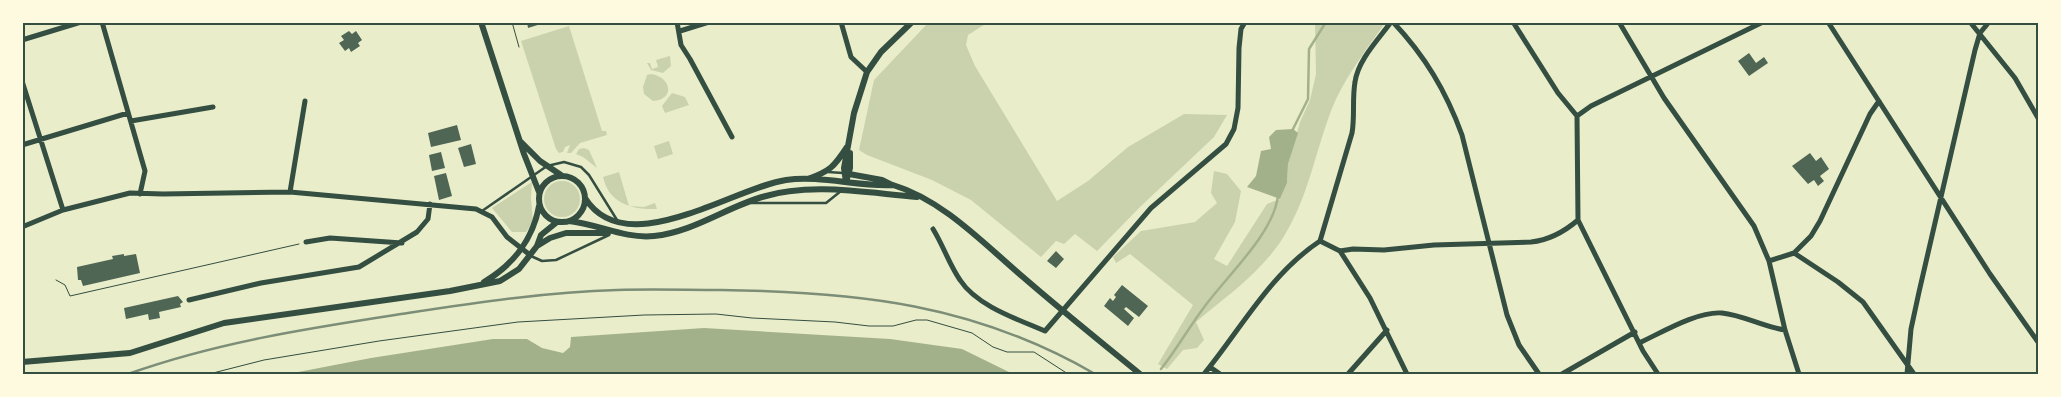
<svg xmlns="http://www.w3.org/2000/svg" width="2061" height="397" viewBox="0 0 2061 397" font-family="'Alegreya Sans',sans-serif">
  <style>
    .green { fill: #cad2ad }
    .water { fill: #a3b18a }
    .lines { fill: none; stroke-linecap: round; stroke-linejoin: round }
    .stream { stroke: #a3b18a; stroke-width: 2.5 }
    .building { fill: #4f6655 }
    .path { stroke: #344e41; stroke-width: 1 }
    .service { stroke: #344e41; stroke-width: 2.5 }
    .minor { stroke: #344e41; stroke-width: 5 }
    .tertiary { stroke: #344e41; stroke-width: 6 }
    .rail { stroke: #7c8e77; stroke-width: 2.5 }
    .neatline { fill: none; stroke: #344e41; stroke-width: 2 }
  </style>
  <rect width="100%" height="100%" fill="#e9edc9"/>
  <path class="green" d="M928,23H987L968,35L966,45L975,66L1057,201L1088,181L1128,147L1184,114L1227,115L1214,137L1140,207L1097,251L1075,234L1064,244L1056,241L1041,257L971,200L932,180L867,155L859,150L874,80Z
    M1315,23H1385C1368,47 1349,72 1336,99C1317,142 1311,190 1287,231C1266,269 1228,295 1196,322L1204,340L1197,348L1183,350L1167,369L1158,364L1193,305L1130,254L1116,263L1113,257L1141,231L1195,222L1217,203L1211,193L1214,171L1227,174L1241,191L1235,222L1214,259L1227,266L1267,204L1280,199L1287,183L1288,164L1300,122L1310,100L1316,74Z
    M569,26L602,131H606L607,135L580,143L571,153H567L570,145L565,147L563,152L559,153L556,149L521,41Z
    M670,56L671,66L663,73L651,70L647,63H650L652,69L658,67L656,60Z
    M651,74C672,77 675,100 653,101L644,94L643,87L647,75Z
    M672,93L685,97L689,105L665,113L662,106Z
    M669,141L673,154L658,159L654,146Z
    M584,148L589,150L597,168L583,157L576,154L579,149Z
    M619,172L629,206L644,207L655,203L657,209C633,210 609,204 603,177Z
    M544 199a18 18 0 1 1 36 0a18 18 0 1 1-36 0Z
    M532,182L531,198L533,222L526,232H512L492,208Z"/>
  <path class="water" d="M1293,129L1298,133L1288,164L1287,183L1280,199L1247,187L1256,176L1261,151L1271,149L1269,137L1276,130Z
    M704,328L890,339L962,349L1013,374H288L371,358L493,339H527L542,348L563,353L570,347L571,337Z"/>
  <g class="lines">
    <path class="stream" d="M1292,131L1308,99L1309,49L1326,22
      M1161,369C1177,349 1189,327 1205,306C1226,277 1275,232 1278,195"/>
  </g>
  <path class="building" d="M527,22H544V23L528,28Z
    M349,31L352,34L356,31L362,40L358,43L360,46L351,52L349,48L345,51L339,43L344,40L341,36Z
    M1749,53L1756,63L1764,57L1768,63L1749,76L1738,61Z
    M457,125L461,140L431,147L428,133Z
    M471,144L476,164L464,167L458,148Z
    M441,152L445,168L432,171L429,155Z
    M1810,153L1816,161L1821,157L1829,169L1820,176L1824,181L1818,186L1814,180L1808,184L1792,166Z
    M446,173L452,196L439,200L434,176Z
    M1056,251L1064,259L1056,268L1047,261Z
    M124,254V256L136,254L140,273L83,286L81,280H78L77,267L113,259L112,256Z
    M1122,285L1148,306L1139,317L1126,307L1124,309L1134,318L1128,326L1104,306L1110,298L1113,301L1116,297L1114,295Z
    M178,296L183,302L180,304L181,307L159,312L160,318L149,320L148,314L126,319L124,308Z"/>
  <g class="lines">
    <path class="path" d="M512,22L519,47
      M56,280L65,285L70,296L299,244
      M209,374L264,360L379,341L518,322L644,315L716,314L752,318L835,322L869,326H893L916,320H927L972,333L993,347L1007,352H1034L1068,374"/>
    <path class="service" d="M828,172L843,173
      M751,203H826L841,191
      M482,211L547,166L564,162L581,167L589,175L617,220
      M531,256L542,261L556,260L609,235"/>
    <path class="minor" d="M102,22L145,171L140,194
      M677,22L681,45L690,59L732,137
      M841,22L851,57L867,72
      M1393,22C1425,56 1446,91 1462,135L1507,315L1519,345L1539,374
      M1513,22L1558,93L1577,116
      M1619,22L1664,98L1754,226L1769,261L1785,330L1799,374
      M1828,22L1990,274L2038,342
      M1970,22L2015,78L2038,118
      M680,31L709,22
      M22,40L81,22
      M22,81L63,210
      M131,121L213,107
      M22,145L128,113
      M290,192L305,101
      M1578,220L1643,351L1658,374
      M22,227L63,210L130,193L163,194L290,192L476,209L492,217L507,237L530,255
      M933,229C943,245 949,264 960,280C977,306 1017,319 1045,331L1151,208L1226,144L1234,129L1238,108L1239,48L1241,29L1245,22
      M1320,241L1352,133C1355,116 1352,99 1355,82C1358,60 1378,40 1391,22
      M306,242L330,238L402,243
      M1340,251L1370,298L1407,374
      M1794,253L1811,236L1820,221L1870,114L1879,101
      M1769,261L1794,253L1838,282L1863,302L1914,374
      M189,300L261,283L359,267L417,232L428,219L430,204
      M1639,343C1661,333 1697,311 1722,313C1743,315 1763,327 1785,330
      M1210,367L1220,374
      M1204,374C1241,329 1270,274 1320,241L1340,251L1353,249L1384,250L1434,245L1531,242C1550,240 1564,232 1578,220L1577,116L1591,106L1763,22
      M1348,374L1387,330
      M1562,374L1635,332
      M1907,374L1911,329L1919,292L1975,50L1980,33L1989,22"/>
    <path class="tertiary" d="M481,22L524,154L539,192
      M521,142L540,161L561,175
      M849,174L882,180L892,185
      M539 199a23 23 0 1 1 46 0a23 23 0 1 1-46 0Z
      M808,179C830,171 834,167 847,147
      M846,182L844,168L854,113L867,72L881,52L912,22
      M846,182L850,168V153
      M585,198C626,263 732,188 786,180C821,175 858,187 893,185C943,200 984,244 1023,277C1061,310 1101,342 1140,374
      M569,221C598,224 624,239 654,236C693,232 725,208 762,197C811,182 867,193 917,197
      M537,246L550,238L566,233H608
      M484,282C513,265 533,239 539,206
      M22,362L130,353L224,323L450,291L500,281L519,269L537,246L541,235L557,222"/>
    <path class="rail" d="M128,374C215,343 304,329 395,315C468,304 543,292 617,290C652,289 687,290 721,290C859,292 974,304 1095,374"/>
  </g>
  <rect width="2061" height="397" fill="none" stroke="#fefae0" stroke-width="48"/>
  <rect x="24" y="24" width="2013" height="349" class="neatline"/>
</svg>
